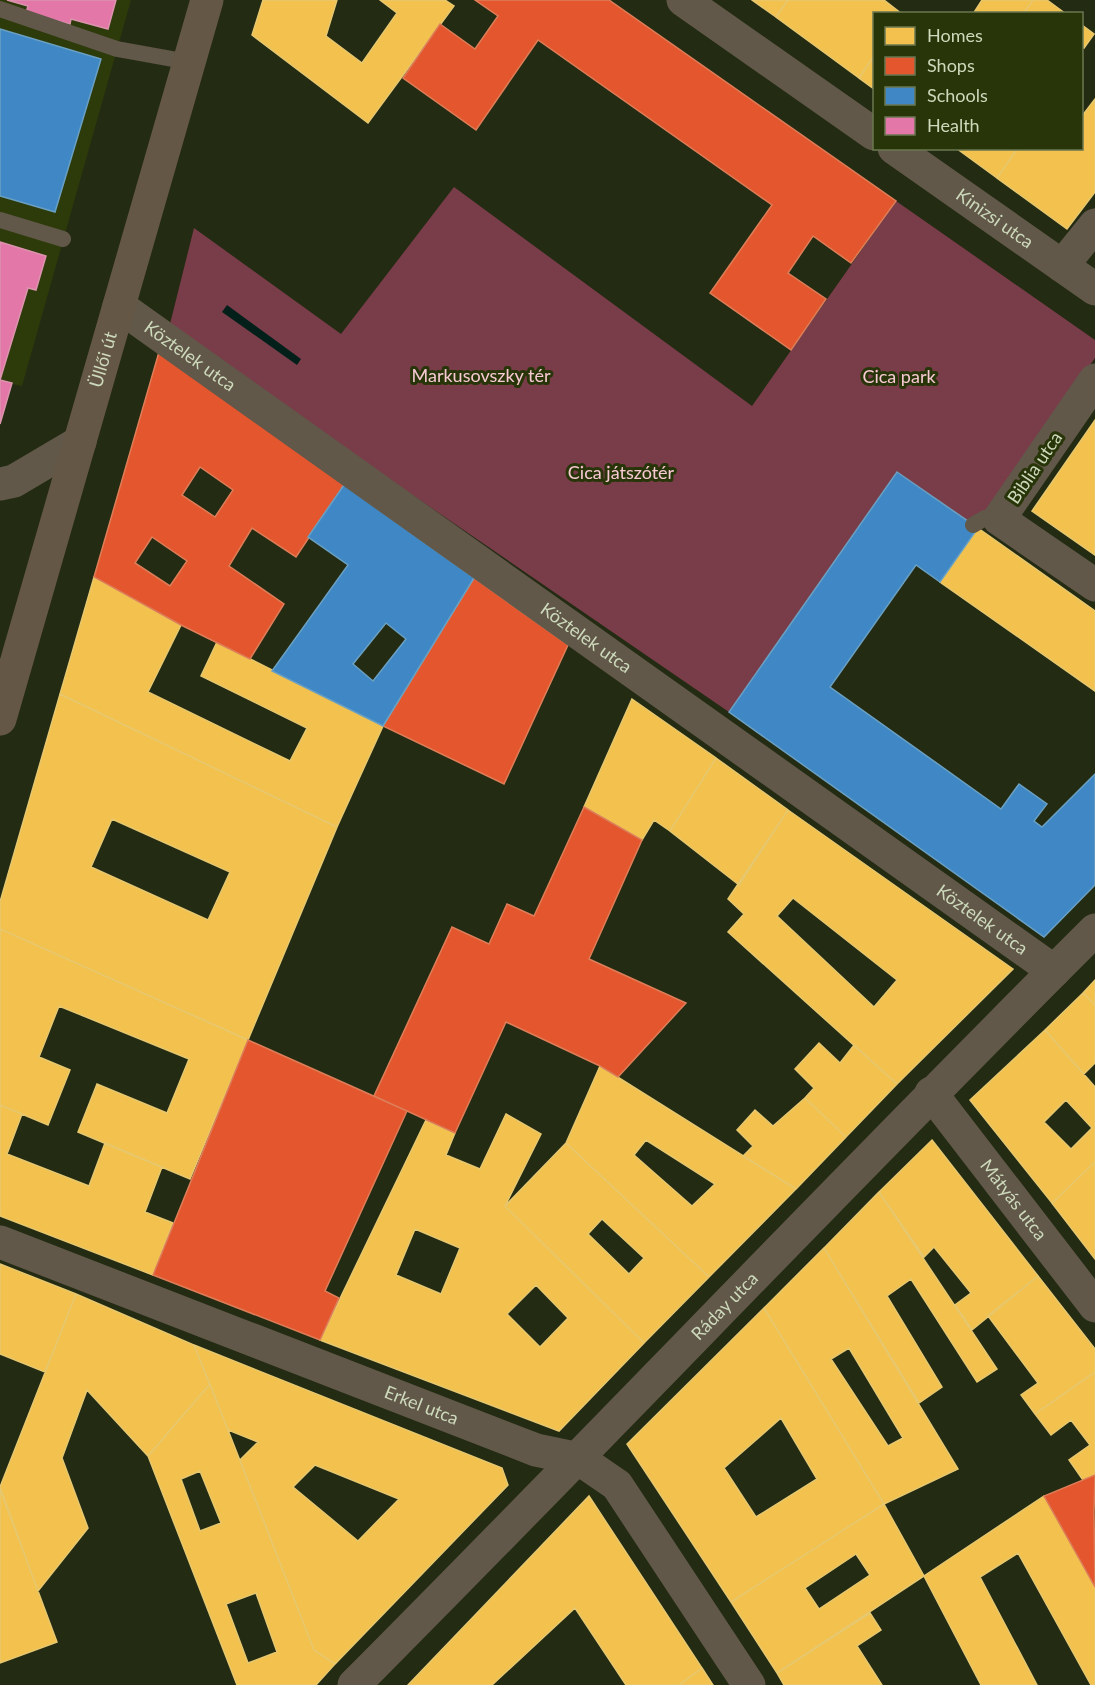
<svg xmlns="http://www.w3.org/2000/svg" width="1095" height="1685" viewBox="0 0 1095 1685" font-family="Lato,sans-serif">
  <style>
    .built { fill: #2d3a0a }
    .green { fill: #793d4a }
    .water { fill: #031f1a }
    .homes { fill: #f2c14e; stroke: #e7c86f; stroke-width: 1.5; fill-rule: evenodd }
    .shops { fill: #e4572e; stroke: #dd7e58; stroke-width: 1.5; fill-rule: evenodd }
    .schools { fill: #3f88c5; stroke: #6aa0c2; stroke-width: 1.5; fill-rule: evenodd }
    .health { fill: #e377a8; stroke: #dc94ae; stroke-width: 1.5 }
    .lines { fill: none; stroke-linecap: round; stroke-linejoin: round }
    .service { stroke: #615849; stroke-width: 16 }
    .minor { stroke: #615849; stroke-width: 33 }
    .secondary { stroke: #655745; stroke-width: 33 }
    .labels { text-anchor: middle; stroke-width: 6; stroke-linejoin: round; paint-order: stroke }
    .street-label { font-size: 18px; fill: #cdd9bb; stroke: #283509 }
    .park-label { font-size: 18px; fill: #f8cad3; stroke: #283509 }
  </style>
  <rect width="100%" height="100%" fill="#242b13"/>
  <path class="built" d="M0,0H131L22,386L12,384L0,424Z"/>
  <path class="green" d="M454,187L752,406L896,201L1095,340V358L978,528L897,472L729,712L169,328L194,228L341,334Z"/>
  <path class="water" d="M227,305L301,359L297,365L222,312Z"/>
  <path class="homes" d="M263,0H337L326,36L362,63L397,13L380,0H445L454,6L368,123L252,35Z
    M752,0H788L776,17Z
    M788,0H884L902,14H874V56L859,78L776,17Z
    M982,0H1033L1023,14H973Z
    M1033,0H1047L1066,14H1023Z
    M1082,25L1094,34L1084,48L1082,46Z
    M874,56V89L859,78Z
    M1095,99V192L1067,229L997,178L1018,148H1082V116Z
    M956,148H1018L997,178Z
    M1095,420V555L1032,511Z
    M978,528L1095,611V691L940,582Z
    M94,577L181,625L148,692L290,761L307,728L201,676L217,642L383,726L337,827L60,694Z
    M60,694L337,827L248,1040L0,929V902ZM112,819L230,872L208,920L91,867Z
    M632,699L716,758L670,831L654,820L642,840L584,807Z
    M716,758L788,810L739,885L670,831Z
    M788,810L1013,969L897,1084L728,932L744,914L728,899ZM793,898L897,980L874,1007L777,916Z
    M0,929L248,1040L190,1179L78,1132L97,1084L167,1113L189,1059L59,1006L39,1057L70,1070L48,1125L0,1105Z
    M1095,980V1005L1083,993Z
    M1083,993L1095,1005V1063L1084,1074L1045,1030Z
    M1045,1030L1095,1087V1162L1052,1203L970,1100ZM1066,1100L1092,1128L1071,1149L1044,1122Z
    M819,1043L840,1063L854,1045L897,1084L846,1137L805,1098L814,1088L795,1069Z
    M600,1066L796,1189L709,1277L566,1143ZM646,1140L715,1184L692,1206L634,1155Z
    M805,1098L846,1137L796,1189L743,1156L753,1146L737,1130L755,1110L773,1126Z
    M0,1105L22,1114L7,1154L89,1186L105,1143L162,1167L145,1212L173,1223L153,1275L0,1216Z
    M506,1114L541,1134L505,1206L644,1343L559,1431L320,1340L426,1120L455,1133L446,1155L480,1169ZM415,1229L460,1248L441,1294L396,1275ZM536,1285L568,1318L540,1347L507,1314Z
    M932,1140L1038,1276L972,1330L955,1305L971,1293L934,1247L924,1257L879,1192Z
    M566,1143L709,1277L644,1343L505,1206ZM602,1219L644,1258L629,1274L588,1234Z
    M1095,1162V1259L1052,1203Z
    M879,1192L997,1369L977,1382L911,1279L887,1296L942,1387L919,1403L824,1248Z
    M824,1248L958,1469L884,1504L764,1308ZM849,1348L903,1438L888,1446L831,1359Z
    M0,1264L76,1294L45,1372L0,1354Z
    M1038,1276L1095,1349V1372L1035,1414L1021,1395L1038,1383L988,1316Z
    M76,1294L194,1345L210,1384L148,1456L87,1390L62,1458L88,1528L38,1591L0,1487Z
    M764,1308L884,1504L731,1602L627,1444ZM781,1418L817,1479L756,1517L724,1468Z
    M194,1345L502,1468L508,1485L335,1664L314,1650L240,1460L258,1442L228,1430ZM315,1465L399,1499L358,1541L293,1487Z
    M1095,1372V1475L1083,1480L1069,1460L1090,1445L1071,1420L1051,1435L1035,1414Z
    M210,1384L314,1650L335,1664L316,1685H237L148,1456ZM200,1471L221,1523L200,1531L181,1479ZM256,1593L277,1652L248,1663L226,1604Z
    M0,1489L57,1642L0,1663Z
    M589,1496L702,1668L679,1685H626L575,1608L492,1685H408Z
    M1044,1496L1095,1587V1685H1091L1018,1553L980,1577L1037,1685H981L924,1576Z
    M884,1504L924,1576L777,1673L731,1602ZM856,1554L870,1575L819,1609L805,1588Z
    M870,1613L881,1630L857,1646L882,1685H784L777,1673Z
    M702,1668L713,1685H679Z"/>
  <path class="shops" d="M475,0H609L896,201L851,263L813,236L788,273L826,299L791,350L710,293L772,205L538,40L476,130L403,78L440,24L475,49L498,16Z
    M159,352L344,485L296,557L252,528L229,566L284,604L250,659L181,625L94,577ZM200,467L233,490L215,517L182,495ZM152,537L187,561L170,586L135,563Z
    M474,578L568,645L504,784L383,726Z
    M584,807L642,840L589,959L686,1003L618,1077L600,1066L506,1022L455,1133L374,1096L452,927L489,944L507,904L534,916Z
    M248,1040L407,1111L325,1291L339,1298L320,1340L153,1275Z
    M1095,1475L1094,1512L1095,1587L1044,1496Z"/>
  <path class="schools" d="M0,29L101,59L55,212L0,196Z
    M897,472L978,528L940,582L916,565L830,687L1001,809L1019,784L1047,804L1034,821L1042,827L1095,774V885L1044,937L729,712Z
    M344,485L474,578L383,726L272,671L348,565L308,537ZM386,623L406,639L373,681L353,664Z"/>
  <path class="health" d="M7,0H116L108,29L71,19L70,24L26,13L28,6Z
    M0,242L46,256L36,290L28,288L0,380L12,383L0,424Z"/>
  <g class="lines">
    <path class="service" d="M0,9L117,49L189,62
      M0,220L63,239
      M973,525L985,518L999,519"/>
    <g class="minor">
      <path d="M683,0L874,134"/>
      <path id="s1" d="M894,148L1095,289"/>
      <path d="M1062,266L1095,225"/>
      <path id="s2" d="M119,306L1054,971"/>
      <path d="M1095,380L999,519L1095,585"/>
      <path d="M0,484L14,481L80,442"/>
      <path id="s3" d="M931,1093L1095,1306"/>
      <path id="s4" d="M0,1242L536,1450L579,1459L617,1485L749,1685"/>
      <path id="s5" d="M354,1685C603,1435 845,1179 1095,930"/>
    </g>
    <path class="secondary" id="s6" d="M0,719L207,0"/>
  </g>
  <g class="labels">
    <g class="street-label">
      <text dy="6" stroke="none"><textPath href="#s1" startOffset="123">Kinizsi utca</textPath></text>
      <text dy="6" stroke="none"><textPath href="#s2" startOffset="87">Köztelek utca</textPath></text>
      <text dy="6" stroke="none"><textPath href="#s6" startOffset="374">Üllői út</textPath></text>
      <text transform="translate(1035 468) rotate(-56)" y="6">Biblia utca</text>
      <text dy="6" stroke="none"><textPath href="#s2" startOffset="573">Köztelek utca</textPath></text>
      <text dy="6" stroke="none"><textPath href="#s2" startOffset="1059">Köztelek utca</textPath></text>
      <text dy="6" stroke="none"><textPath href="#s3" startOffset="135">Mátyás utca</textPath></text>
      <text dy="6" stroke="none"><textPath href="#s5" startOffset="530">Ráday utca</textPath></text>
      <text dy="6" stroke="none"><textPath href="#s4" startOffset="452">Erkel utca</textPath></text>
    </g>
    <g class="park-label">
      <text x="481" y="382">Markusovszky tér</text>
      <text x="899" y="383">Cica park</text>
      <text x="621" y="479">Cica játszótér</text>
    </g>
  </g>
  <rect x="873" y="12" width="210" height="138" fill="#283509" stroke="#6a7750" stroke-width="1.5"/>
  <rect x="885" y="27" width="30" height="18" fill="#f2c14e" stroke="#6a7750" stroke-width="1.5"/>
  <text x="927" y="42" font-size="18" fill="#cdd9bb">Homes</text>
  <rect x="885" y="57" width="30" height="18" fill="#e4572e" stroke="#6a7750" stroke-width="1.5"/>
  <text x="927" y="72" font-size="18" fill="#cdd9bb">Shops</text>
  <rect x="885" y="87" width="30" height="18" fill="#3f88c5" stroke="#6a7750" stroke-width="1.5"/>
  <text x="927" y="102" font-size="18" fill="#cdd9bb">Schools</text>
  <rect x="885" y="117" width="30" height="18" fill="#e377a8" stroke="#6a7750" stroke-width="1.5"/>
  <text x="927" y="132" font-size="18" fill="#cdd9bb">Health</text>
</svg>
